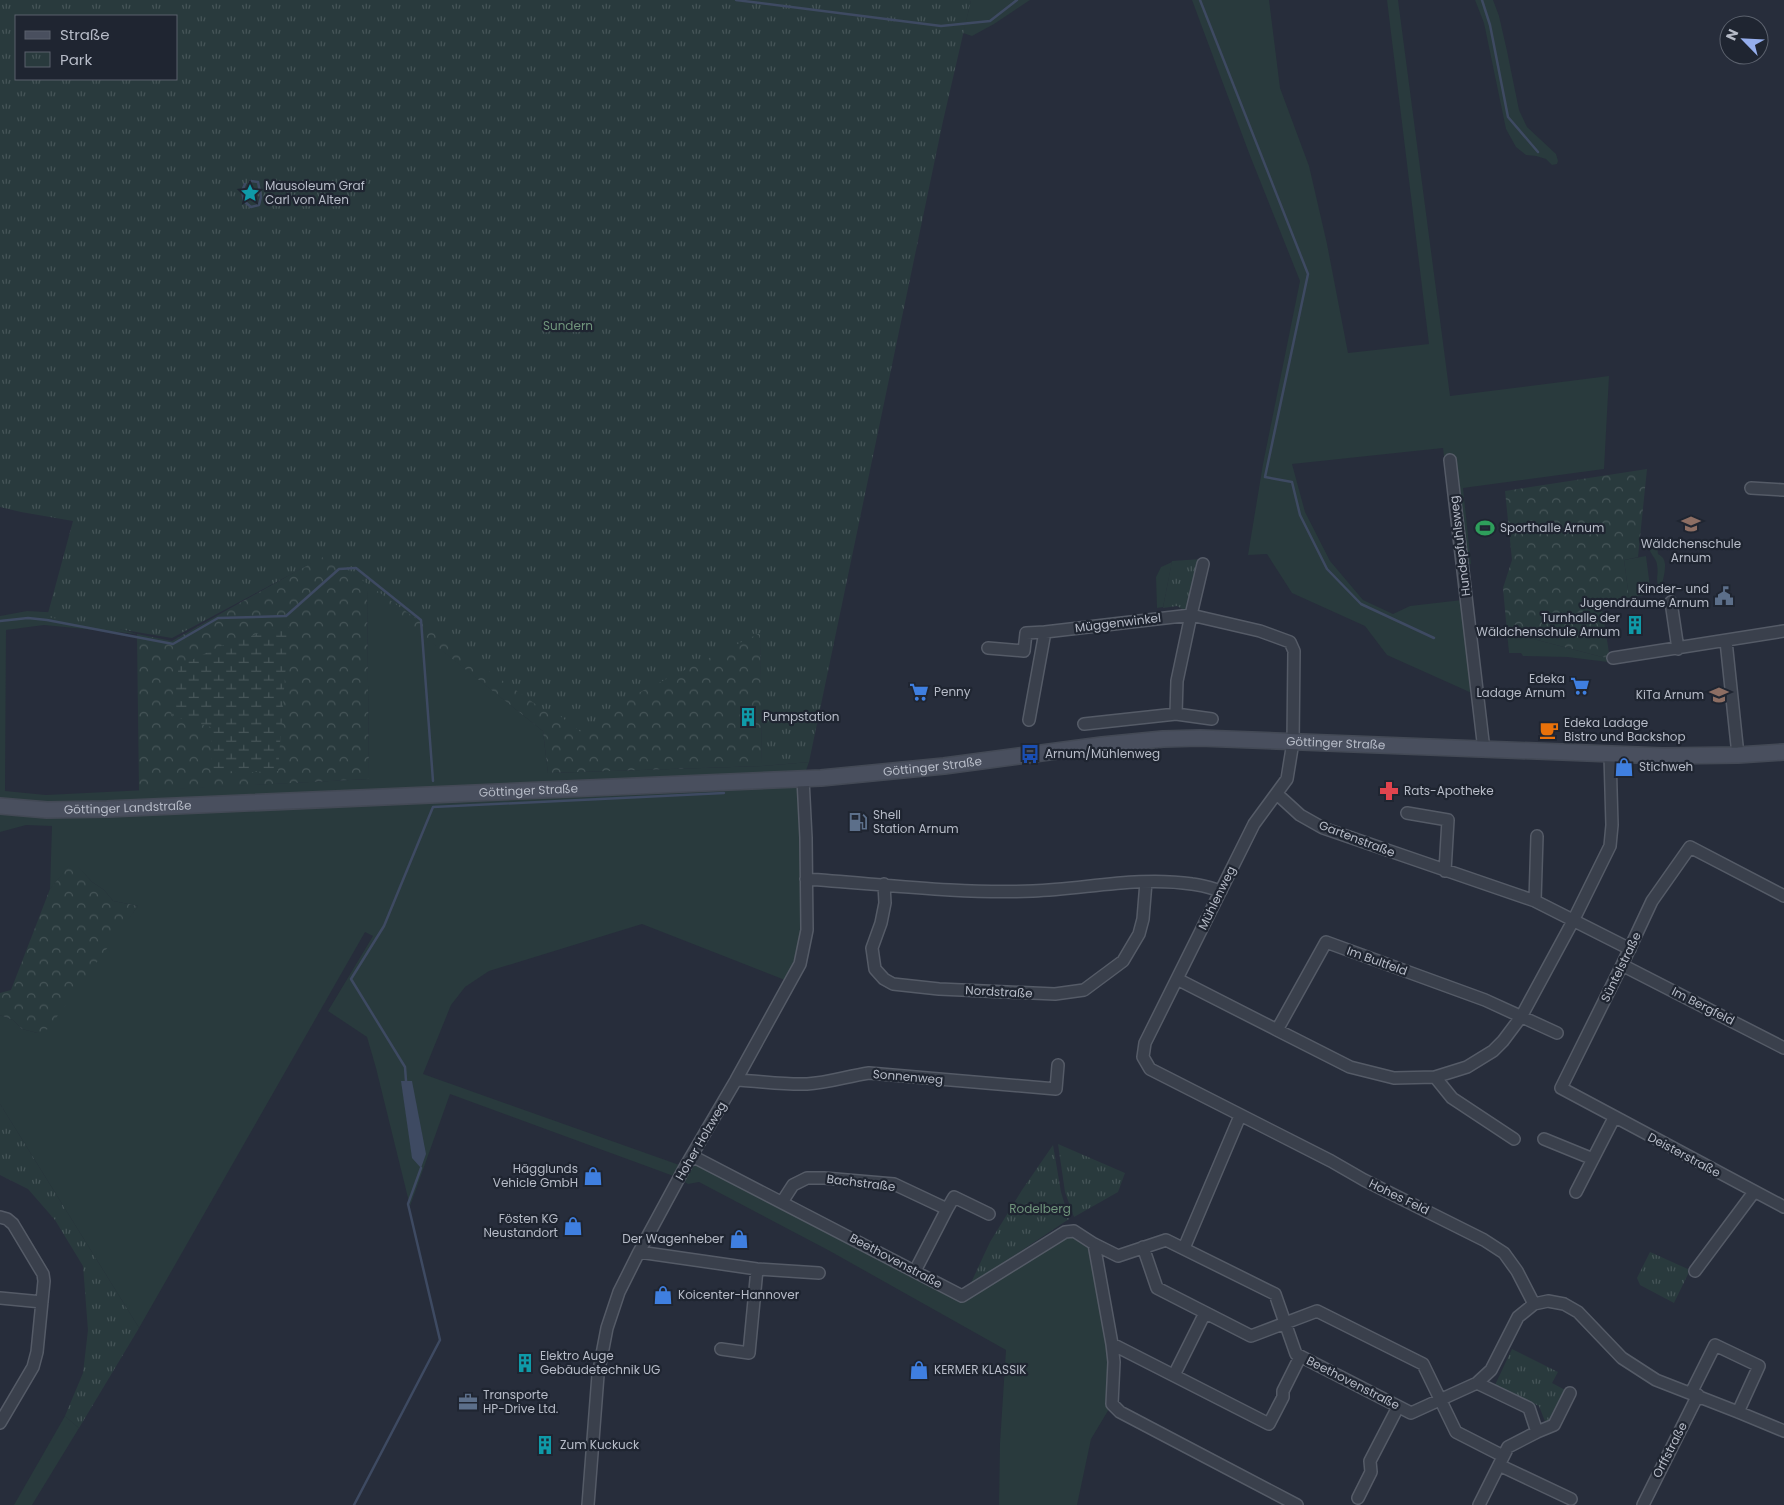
<svg xmlns="http://www.w3.org/2000/svg" width="1784" height="1505" viewBox="0 0 1784 1505" font-family="Poppins,sans-serif">
  <style>
    .grass { fill: #293a3d }
    .forest { fill: url(#forest-crowns) }
    .wetland { fill: url(#wetland-marsh) }
    .park { fill: url(#park-tufts); fill-rule: evenodd }
    .water { fill: #3e4a62 }
    .lines { fill: none; stroke-linecap: round; stroke-linejoin: round }
    .stream { stroke: #3e4a62; stroke-width: 2.5 }
    .street-casing { stroke: #555b67; stroke-width: 14 }
    .secondary-casing { stroke: #434955; stroke-width: 18 }
    .street { stroke: #3a404c; stroke-width: 11 }
    .secondary { stroke: #494f5e; stroke-width: 15 }
    .labels { text-anchor: middle; stroke-width: 4.5; stroke-linejoin: round; paint-order: stroke }
    .poi-label { font-size: 12px; fill: #b6bbc7; stroke: #1f2531; text-anchor: start }
    .park-label { font-size: 12px; fill: #70957c; stroke: #1f2531 }
    .street-label { font-size: 12px; fill: #b6bbc7; stroke: #1f2531 }
  </style>
  <defs>
    <pattern id="forest-crowns" width="20" height="18" patternUnits="userSpaceOnUse" patternTransform="scale(1.25)"><rect width="20" height="18" fill="#293a3d"/><path d="M2 6a3 3 0 1 1 6 0M12 15a3 3 0 1 1 6 0" fill="none" stroke="#465558"/></pattern>
    <pattern id="wetland-marsh" width="20" height="14" patternUnits="userSpaceOnUse" patternTransform="scale(1.25)"><rect width="20" height="14" fill="#293a3d"/><path d="M1 5h8M5 5V1M11 12h8M15 12V8" fill="none" stroke="#465558"/></pattern>
    <pattern id="park-tufts" width="24" height="20" patternUnits="userSpaceOnUse" patternTransform="scale(1.25)"><rect width="24" height="20" fill="#293a3d"/><path d="M3 7l-1-3M5 7V3M7 7l1-3M15 17l-1-3M17 17v-4M19 17l1-3" fill="none" stroke="#465558"/></pattern>
  </defs>
  <rect width="100%" height="100%" fill="#272d3b"/>
  <path class="grass" d="M971,0H1030L994,24L972,36L963,33Z
    M1192,0H1269L1280,88L1309,166L1327,244L1348,353L1429,344L1387,0H1398L1450,396L1609,376L1604,469L1463,488L1471,564H1468L1460,489L1448,490L1443,448L1292,464L1305,512L1330,561L1363,600L1393,614L1410,606L1462,600L1474,694L1387,655L1365,626L1292,593L1267,554L1248,555L1263,464L1300,281L1249,153Z
    M1475,0H1493L1499,16L1507,51L1519,110L1527,127L1556,154L1558,161L1557,164L1552,165L1546,159L1536,156L1526,155L1516,147L1506,129L1484,23Z
    M1657,540L1661,545L1657,547L1658,554C1661,556 1663,557 1664,560C1667,566 1663,584 1659,589C1655,577 1659,575 1657,565C1657,560 1652,556 1650,551L1651,544Z
    M1646,556L1651,594L1629,598L1624,560Z
    M1172,562L1163,607L1157,608L1156,577L1161,567Z
    M367,590L543,731L548,773L762,766L809,762L803,779L807,930L790,982L642,924L489,971L465,987L451,1005L423,1074L685,1167L692,1156L961,1296L1065,1232L1094,1244L1112,1344V1404L1091,1439L1077,1505H999L1000,1443L1006,1350L828,1250L699,1182L688,1184L679,1178L450,1094L410,1206L376,1068L367,1037L328,1011L373,936L365,932L139,1328L0,1104V1015L13,1020L22,1029L38,1033L138,906L113,901L104,890L92,882L73,862L50,889L52,826L26,825L0,832V616L27,611L65,613L137,634L44,625L6,630L5,791L46,795L369,779Z
    M1507,632L1610,659L1613,664L1608,662L1567,657L1523,656L1521,653H1509Z
    M65,1416L79,1428L32,1505H14Z"/>
  <path class="forest" d="M1647,469L1638,557L1624,560L1629,598L1601,603L1610,659L1507,632L1503,588L1512,560L1505,491Z
    M343,545L760,612L762,766L548,773L543,731L367,591L369,779L139,791L137,634L172,641Z
    M73,861L92,882L104,890L113,901L138,906L48,1029L38,1033L22,1029L13,1020L0,1015V993L11,990L50,889Z"/>
  <path class="wetland" d="M289,623L278,771L212,774L211,727L171,716L179,666L221,646Z"/>
  <path class="park" d="M0,0H971L943,121L809,762L762,766L760,633L626,699L582,733L560,716L545,711L327,555L172,638L47,617L73,521L21,512L0,507ZM16,16H176V79H16Z
    M1202,559L1192,605L1184,610L1177,606L1163,608L1172,561Z
    M0,1104L139,1328L79,1428L65,1416L83,1373L88,1330L83,1266L55,1220L28,1189L0,1175Z
    M1058,1144L1125,1173L1118,1192L1074,1217L1065,1192Z
    M1053,1145L1061,1192L1069,1219L970,1285L990,1242L1022,1190Z
    M1650,1252L1690,1270L1674,1303L1640,1285L1637,1278Z
    M1512,1349L1558,1372L1552,1383L1567,1391L1553,1421L1546,1424L1539,1406L1495,1385Z"/>
  <path class="water" d="M401,1081H412L426,1154L421,1168L412,1158Z"/>
  <g class="lines">
    <path class="stream" d="M736,0L941,26L990,21L1017,0
      M1200,0L1308,274L1265,477L1292,482L1300,515L1327,569L1361,604L1434,638
      M1482,0L1490,25L1508,117L1538,152
      M245,184L242,191L244,201L251,207L259,205L261,197L258,182L251,181
      M0,621L28,618L47,620L173,644L218,618L286,616L339,569L356,568L421,620L433,781
      M406,1081L405,1067L351,979L384,926L433,807L724,793
      M354,1505L440,1340L408,1204L421,1168"/>
    <g class="street-casing">
      <path id="street" d="M1450,460L1484,750
        M1751,488L1784,490
        M1671,602L1678,649
        M1726,641L1738,755
        M988,648L1024,651L1026,633L1045,632
        M1613,658L1784,631
        M1176,714L1212,719
        M1029,720L1045,632L1191,615L1203,564
        M1084,724L1176,714L1177,681L1191,615L1260,631L1290,642L1294,651L1293,742L1287,779L1254,824L1145,1043L1143,1057L1150,1069L1331,1161L1364,1180L1484,1240L1504,1253L1517,1271L1534,1304
        M1277,794L1300,815L1323,828L1535,901L1630,949
        M1407,813L1448,820L1445,871
        M806,879C881,884 957,894 1033,891C1085,889 1139,876 1192,884C1202,885 1211,888 1221,891
        M884,884L885,903L881,923L872,948L875,969L884,979L893,984L939,989L1055,994L1084,990L1123,961L1139,934L1143,919L1146,882
        M1784,896L1690,847L1652,901L1622,965L1561,1088L1784,1207
        M1535,901L1537,836
        M1622,965L1784,1048
        M1177,979L1277,1030L1326,942L1485,1000L1557,1033
        M1277,1030L1350,1067L1394,1078L1435,1077L1467,1067L1493,1051L1503,1041L1521,1017L1573,921L1610,846L1612,825L1610,755
        M1435,1077L1452,1098L1514,1139
        M736,1080C760,1081 784,1085 807,1084C828,1083 848,1076 869,1073L1056,1089L1058,1065
        M1544,1139L1593,1159
        M692,1156L962,1296L1065,1232L1074,1231L1094,1244L1118,1256L1166,1240L1275,1294L1296,1354L1411,1413L1477,1383L1491,1370L1518,1317L1534,1304L1548,1301L1564,1304L1578,1312L1622,1358L1656,1380L1738,1412L1784,1431
        M1576,1192L1614,1118
        M782,1202L793,1185L807,1178H824L894,1184L947,1209L915,1271
        M947,1209L954,1197L989,1214
        M0,1217L7,1219L13,1224L43,1274L44,1281L37,1352L33,1367L0,1423
        M1094,1244L1112,1344L1114,1362L1112,1404L1120,1412L1297,1505
        M1143,1247L1157,1288L1251,1336L1317,1311L1423,1364L1456,1432L1503,1456
        M1184,1248L1240,1116
        M639,1252L757,1269L819,1273
        M1695,1271L1754,1192
        M0,1298L42,1302
        M1112,1344L1269,1424L1283,1397V1391L1300,1357
        M721,1349L749,1353L757,1269
        M1174,1375L1205,1313
        M1477,1383L1529,1408L1537,1432L1508,1447L1479,1505
        M1691,1393L1715,1345L1759,1366L1738,1412
        M1537,1432L1554,1425L1570,1393
        M1499,1465L1571,1499
        M1358,1498L1371,1472L1370,1461L1398,1407
        M588,1505L598,1375L607,1328L619,1292L639,1252L685,1167L736,1080L800,964L807,930L806,838L803,779
        M1643,1505L1698,1395"/>
    </g>
    <g class="secondary-casing">
      <g id="secondary">
        <path id="s1" d="M0,806L47,810L107,809L821,778L944,766L1102,745L1163,739L1200,738L1663,756L1738,755L1784,752"/>
      </g>
    </g>
    <use href="#street" class="street"/>
    <use href="#secondary" class="secondary"/>
  </g>
  <defs>
    <g id="sight-bare" transform="scale(1.5)"><path d="M0-6L1.8-2.2L6-1.7L2.9 1.2L3.7 5.4L0 3.3L-3.7 5.4L-2.9 1.2L-6-1.7L-1.8-2.2Z" fill="#0f9aa8" stroke="#1f2531" stroke-width="2.5" paint-order="stroke"/></g>
    <g id="school-bare" transform="scale(1.5)"><path d="M0-5L7-2L0 1L-7-2ZM-4 1L0 2.5L4 1V4Q0 6-4 4Z" fill="#8d6e63" stroke="#1f2531" stroke-width="2.5" paint-order="stroke"/></g>
    <g id="stadium-bare" transform="scale(1.5)"><path d="M0-5a6.5 5 0 1 0 0 10a6.5 5 0 1 0 0-10ZM-3.5-1.8h7v3.6h-7Z" fill="#2e9e5b" stroke="#1f2531" stroke-width="2.5" paint-order="stroke"/></g>
    <g id="civic-bare" transform="scale(1.5)"><path d="M-.6-6.5H3V-4.5H.6V-3L4-1V1h2V6H-6V1h2V-1L-.6-3ZM-1.2 2.5V6h2.4V2.5Z" fill="#5c6f8a" stroke="#1f2531" stroke-width="2.5" paint-order="stroke"/></g>
    <g id="building-bare" transform="scale(1.5)"><path d="M-4-6H4V6H1V3H-1V6H-4ZM-2.5-4.3h1.7v1.8h-1.7ZM.8-4.3h1.7v1.8H.8ZM-2.5-1h1.7V.8h-1.7ZM.8-1h1.7V.8H.8Z" fill="#0f9aa8" stroke="#1f2531" stroke-width="2.5" paint-order="stroke"/></g>
    <g id="supermarket-bare" transform="scale(1.5)"><path d="M-6-5.5h2.5l.6 2H6L4.5 2H-2.5L-4.4-4H-6ZM-1.5 3.2a1.3 1.3 0 1 0 .1 0ZM3 3.2a1.3 1.3 0 1 0 .1 0Z" fill="#3f7fe0" stroke="#1f2531" stroke-width="2.5" paint-order="stroke"/></g>
    <g id="cafe-bare" transform="scale(1.5)"><path d="M-5.5-4.5H6V0H3Q3 3.5 0 3.5H-2.5Q-5.5 3.5-5.5 0ZM3-3.2v2h1.7v-2ZM-6 4.5H4V6H-6Z" fill="#e8710a" stroke="#1f2531" stroke-width="2.5" paint-order="stroke"/></g>
    <g id="bus-bare" transform="scale(1.5)"><path d="M-5-6H5V4H4V6H2V4H-2V6H-4V4H-5ZM-3.5-4V0h7V-4ZM-3.5 1.2v1.5H-2V1.2ZM2 1.2v1.5H3.5V1.2Z" fill="#1a4fb4" stroke="#1f2531" stroke-width="2.5" paint-order="stroke"/></g>
    <g id="shop-bare" transform="scale(1.5)"><path d="M-5-2.5h2.3a2.7 3.5 0 0 1 5.4 0H5L5.5 6h-11ZM-1.5-2.5h3a1.5 2.3 0 0 0-3 0Z" fill="#3f7fe0" stroke="#1f2531" stroke-width="2.5" paint-order="stroke"/></g>
    <g id="pharmacy-bare" transform="scale(1.5)"><path d="M-2-6h4v4h4v4h-4v4h-4v-4h-4v-4h4Z" fill="#e0444e" stroke="#1f2531" stroke-width="2.5" paint-order="stroke"/></g>
    <g id="fuel-bare" transform="scale(1.5)"><path d="M-5.5-6h7V0h2V4h1.3V-2.5L3-4.5l.8-.8L6-3V5H2.5V1h-1V6h-7ZM-4.2-4.7v3.2H.2V-4.7Z" fill="#5c6f8a" stroke="#1f2531" stroke-width="2.5" paint-order="stroke"/></g>
    <g id="office-bare" transform="scale(1.5)"><path d="M-6-3h4V-5.5h4V-3h4V5H-6ZM-1-4.5V-3h2v-1.5ZM-6 0V1H6V0Z" fill="#5c6f8a" stroke="#1f2531" stroke-width="2.5" paint-order="stroke"/></g>
  </defs>
  <g fill-rule="evenodd">
    <use href="#sight-bare" x="250" y="193"/>
    <use href="#school-bare" x="1691" y="524"/>
    <use href="#stadium-bare" x="1485" y="528"/>
    <use href="#civic-bare" x="1724" y="596"/>
    <use href="#building-bare" x="1635" y="625"/>
    <use href="#supermarket-bare" x="1580" y="686"/>
    <use href="#supermarket-bare" x="919" y="692"/>
    <use href="#school-bare" x="1719" y="695"/>
    <use href="#building-bare" x="748" y="717"/>
    <use href="#cafe-bare" x="1549" y="730"/>
    <use href="#bus-bare" x="1030" y="754"/>
    <use href="#shop-bare" x="1624" y="767"/>
    <use href="#pharmacy-bare" x="1389" y="791"/>
    <use href="#fuel-bare" x="858" y="822"/>
    <use href="#shop-bare" x="593" y="1176"/>
    <use href="#shop-bare" x="573" y="1226"/>
    <use href="#shop-bare" x="739" y="1239"/>
    <use href="#shop-bare" x="663" y="1295"/>
    <use href="#building-bare" x="525" y="1363"/>
    <use href="#shop-bare" x="919" y="1370"/>
    <use href="#office-bare" x="468" y="1402"/>
    <use href="#building-bare" x="545" y="1445"/>
  </g>
  <g class="labels">
    <g class="poi-label">
      <text x="265" y="190">Mausoleum Graf<tspan x="265" dy="14">Carl von Alten</tspan></text>
      <text x="1500" y="532">Sporthalle Arnum</text>
      <text x="1691" y="548" text-anchor="middle">Wäldchenschule<tspan x="1691" dy="14">Arnum</tspan></text>
      <text x="1709" y="593" text-anchor="end">Kinder- und<tspan x="1709" dy="14">Jugendräume Arnum</tspan></text>
      <text x="1620" y="622" text-anchor="end">Turnhalle der<tspan x="1620" dy="14">Wäldchenschule Arnum</tspan></text>
      <text x="1565" y="683" text-anchor="end">Edeka<tspan x="1565" dy="14">Ladage Arnum</tspan></text>
      <text x="934" y="696">Penny</text>
      <text x="1704" y="699" text-anchor="end">KiTa Arnum</text>
      <text x="763" y="721">Pumpstation</text>
      <text x="1564" y="727">Edeka Ladage<tspan x="1564" dy="14">Bistro und Backshop</tspan></text>
      <text x="1045" y="758">Arnum/Mühlenweg</text>
      <text x="1639" y="771">Stichweh</text>
      <text x="1404" y="795">Rats-Apotheke</text>
      <text x="873" y="819">Shell<tspan x="873" dy="14">Station Arnum</tspan></text>
      <text x="578" y="1173" text-anchor="end">Hägglunds<tspan x="578" dy="14">Vehicle GmbH</tspan></text>
      <text x="558" y="1223" text-anchor="end">Fösten KG<tspan x="558" dy="14">Neustandort</tspan></text>
      <text x="724" y="1243" text-anchor="end">Der Wagenheber</text>
      <text x="678" y="1299">Koicenter-Hannover</text>
      <text x="540" y="1360">Elektro Auge<tspan x="540" dy="14">Gebäudetechnik UG</tspan></text>
      <text x="934" y="1374">KERMER KLASSIK</text>
      <text x="483" y="1399">Transporte<tspan x="483" dy="14">HP-Drive Ltd.</tspan></text>
      <text x="560" y="1449">Zum Kuckuck</text>
    </g>
    <g class="park-label">
      <text x="568" y="330">Sundern</text>
      <text x="1040" y="1213">Rodelberg</text>
    </g>
    <g class="street-label">
      <text transform="translate(1460 546) rotate(-97)" y="4">Hundepfuhlsweg</text>
      <text transform="translate(1118 623) rotate(-7)" y="4">Müggenwinkel</text>
      <text dy="4" stroke="none"><textPath href="#s1" startOffset="1339">Göttinger Straße</textPath></text>
      <text dy="4" stroke="none"><textPath href="#s1" startOffset="934">Göttinger Straße</textPath></text>
      <text dy="4" stroke="none"><textPath href="#s1" startOffset="529">Göttinger Straße</textPath></text>
      <text dy="4" stroke="none"><textPath href="#s1" startOffset="128">Göttinger Landstraße</textPath></text>
      <text transform="translate(1357 839) rotate(21)" y="4">Gartenstraße</text>
      <text transform="translate(1217 898) rotate(-64)" y="4">Mühlenweg</text>
      <text transform="translate(1377 961) rotate(20)" y="4">Im Bultfeld</text>
      <text transform="translate(1621 967) rotate(-64)" y="4">Süntelstraße</text>
      <text transform="translate(999 992) rotate(3)" y="4">Nordstraße</text>
      <text transform="translate(1703 1006) rotate(27)" y="4">Im Bergfeld</text>
      <text transform="translate(908 1077) rotate(5)" y="4">Sonnenweg</text>
      <text transform="translate(701 1141) rotate(-60)" y="4">Hoher Holzweg</text>
      <text transform="translate(1684 1155) rotate(28)" y="4">Deisterstraße</text>
      <text transform="translate(861 1183) rotate(7)" y="4">Bachstraße</text>
      <text transform="translate(1399 1197) rotate(26)" y="4">Hohes Feld</text>
      <text transform="translate(896 1261) rotate(28)" y="4">Beethovenstraße</text>
      <text transform="translate(1353 1383) rotate(27)" y="4">Beethovenstraße</text>
      <text transform="translate(1670 1450) rotate(-63)" y="4">Orffstraße</text>
    </g>
  </g>
  <rect x="15" y="15" width="162" height="65" fill="#1f2531" stroke="#5b616d"/>
  <rect x="25" y="31" width="25" height="8" fill="#494f5e" stroke="#5b616d"/>
  <text x="60" y="40" font-size="15" fill="#b6bbc7">Straße</text>
  <rect x="25" y="52" width="25" height="15" fill="url(#park-tufts)" stroke="#5b616d"/>
  <text x="60" y="65" font-size="15" fill="#b6bbc7">Park</text>
  <g transform="translate(1744 40) rotate(294)"><circle r="24" fill="#1f2531" stroke="#5b616d"/>
  <path d="M0-4L9 19L0 12L-9 19Z" fill="#95aeed"/>
  <text y="-8" font-size="14" font-weight="bold" text-anchor="middle" fill="#b6bbc7">N</text>
  </g>
</svg>
